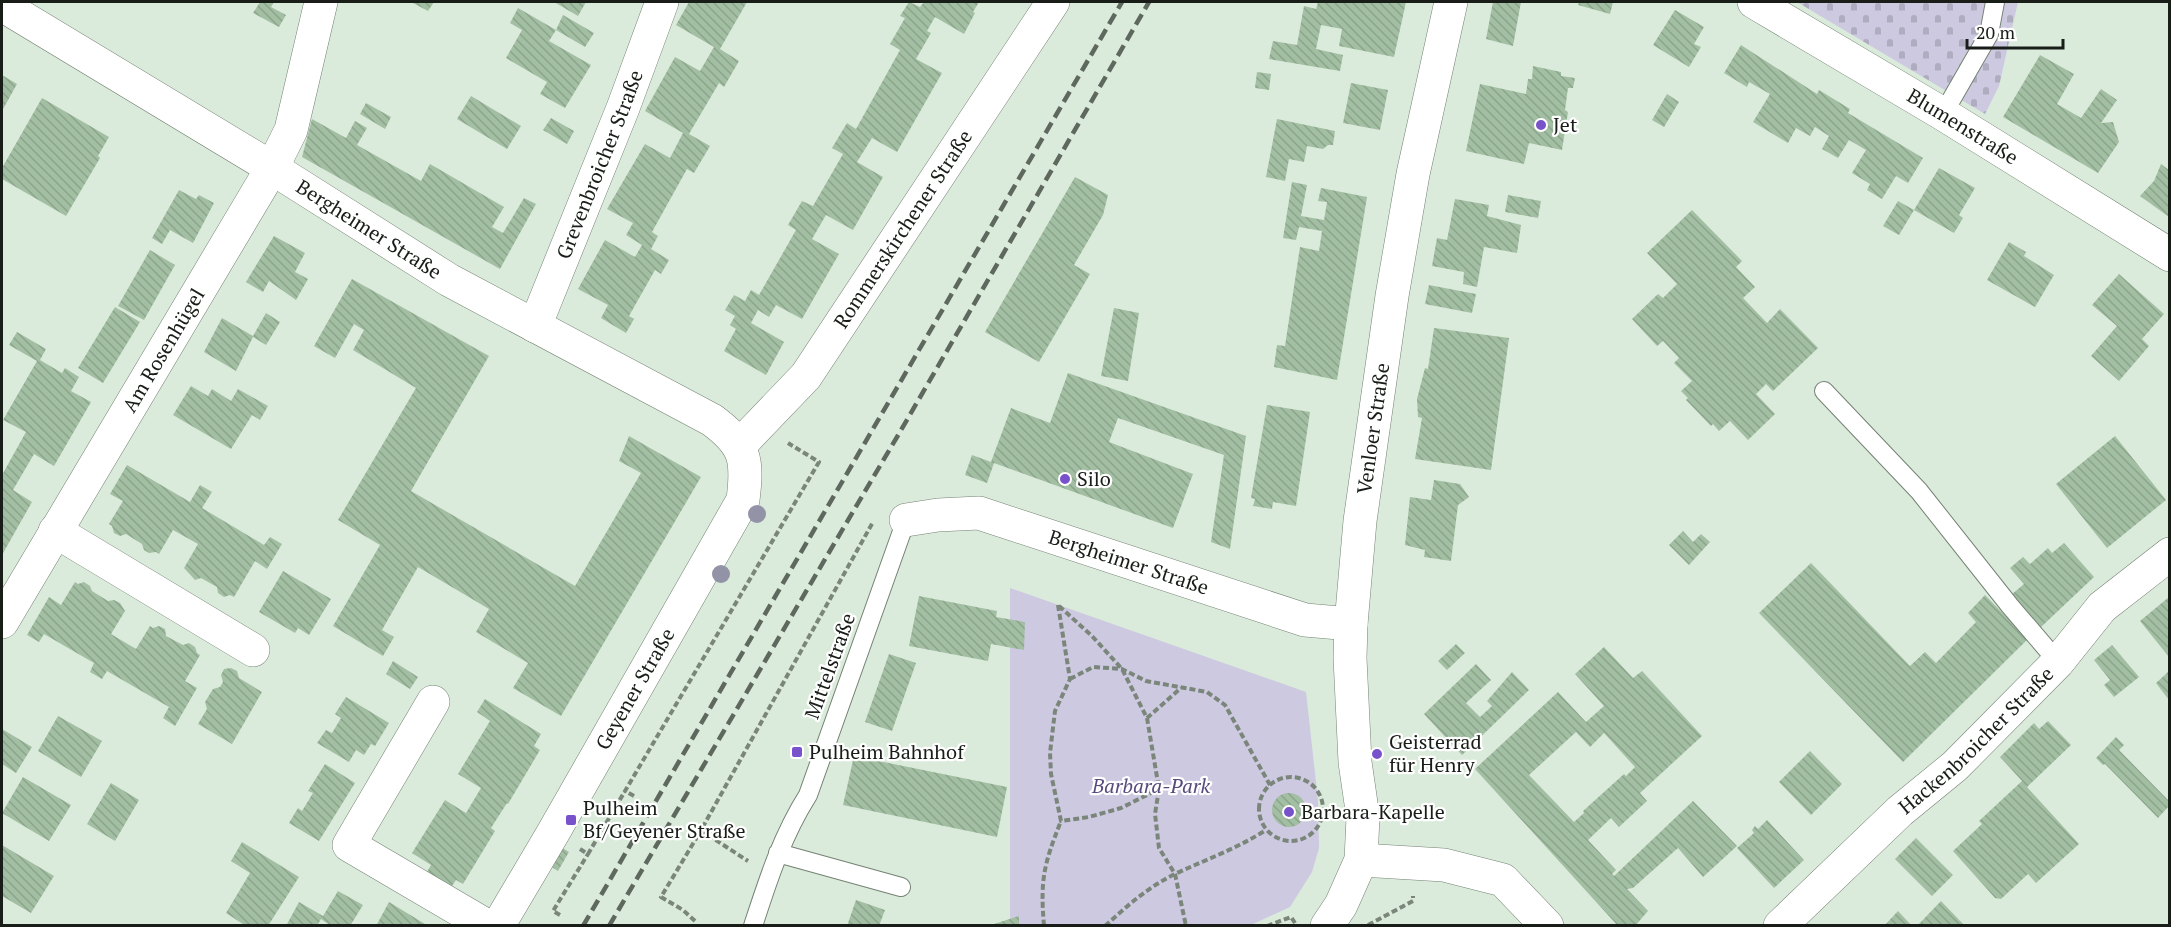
<svg xmlns="http://www.w3.org/2000/svg" width="2171" height="927" viewBox="0 0 2171 927" font-family="'PT Serif',serif">
  <style>
    .green { fill: #cdc9e1 }
    .cemetery { fill: url(#cemetery-stones) }
    .building { fill: url(#building-back-hatch); fill-rule: evenodd }
    .lines { fill: none; stroke-linecap: round; stroke-linejoin: round }
    .service-casing { stroke: #748274; stroke-width: 20 }
    .minor-casing { stroke: #748274; stroke-width: 34 }
    .tertiary-casing { stroke: #748274; stroke-width: 34 }
    .path { stroke: #7b867b; stroke-width: 4; stroke-dasharray: 6 3; stroke-linecap: butt }
    .service { stroke: #fff; stroke-width: 18 }
    .minor { stroke: #fff; stroke-width: 33 }
    .tertiary { stroke: #fff; stroke-width: 33 }
    .rail { stroke: #5f685f; stroke-width: 4.5; stroke-dasharray: 12 6; stroke-linecap: butt }
    .tree { fill: #9293a7 }
    .poi-dot { fill: #7752cb; stroke: #fff; stroke-width: 2 }
    .labels { text-anchor: middle; stroke-width: 4.5; stroke-linejoin: round; paint-order: stroke }
    .poi-label { font-size: 20px; fill: #181d18; stroke: #fff; text-anchor: start }
    .street-label { font-size: 20px; fill: #181d18; stroke: #fff }
    .park-label { font-size: 20px; font-style: italic; fill: #564b7c; stroke: #fff }
  </style>
  <defs>
    <pattern id="cemetery-stones" width="16" height="16" patternUnits="userSpaceOnUse" patternTransform="scale(1.5)"><rect width="16" height="16" fill="#cdc9e1"/><path d="M2 7V4a2 2 0 0 1 4 0v3zM10 15v-3a2 2 0 0 1 4 0v3z" fill="#afacc0"/></pattern>
    <pattern id="building-back-hatch" width="6" height="6" patternUnits="userSpaceOnUse" patternTransform="scale(1.5)"><rect width="6" height="6" fill="#a3bfa3"/><path d="M-1 5l2 2M0 0l6 6M5-1l2 2" fill="none" stroke="#8ca48c"/></pattern>
  </defs>
  <rect width="100%" height="100%" fill="#dbebdb"/>
  <path class="green" d="M1010,588L1306,692L1318,800L1319,848L1312,872L1290,907L1251,925H1010Z"/>
  <path class="cemetery" d="M1797,2H2018L1999,86L1985,114Z"/>
  <path class="building" d="M260,2H274L271,7L286,15L279,27L253,13Z
    M411,2H434L428,11Z
    M554,2H586L578,16Z
    M689,2H747L720,49L739,61L724,87L719,83L689,134L710,146L694,173L687,169L652,232L658,236L651,249L669,260L661,274L655,270L629,316L634,319L626,333L601,318L608,305L578,289L605,240L635,257L642,245L626,235L633,223L607,209L645,144L670,158L683,133L645,111L675,57L700,71L714,47L676,25Z
    M909,2L920,7L924,2H979L973,12L975,13L964,34L935,17L927,31L931,33L916,59L942,73L897,152L872,138L857,162L883,177L853,230L826,215L812,239L839,254L802,319L776,305L769,317L758,310L751,323L784,342L766,375L724,351L736,329L730,325L735,316L725,310L734,295L745,301L751,290L759,295L796,230L788,225L802,201L813,206L843,154L832,148L847,123L856,129L900,50L890,44L905,18L900,16Z
    M1318,2H1406L1394,57L1339,46L1342,29L1321,25L1316,49L1343,55L1340,71L1269,59L1273,41L1297,45L1304,6L1316,9Z
    M1493,2H1521L1513,46L1486,39Z
    M1579,2H1613L1610,14L1578,5Z
    M518,8L556,30L549,41L591,65L565,108L540,94L547,82L506,58L522,30L510,23Z
    M1675,10L1704,27L1694,44L1701,47L1689,67L1653,45Z
    M563,15L594,33L585,47L556,30Z
    M1741,45L1817,94L1819,90L1850,109L1848,113L1923,158L1908,183L1896,176L1882,199L1867,190L1870,184L1852,173L1866,150L1849,140L1838,158L1822,149L1829,136L1815,127L1810,136L1796,128L1788,143L1753,122L1770,94L1749,82L1747,87L1724,73Z
    M2040,55L2074,74L2057,104L2081,118L2101,89L2117,100L2101,123L2113,122L2119,142L2098,173L2003,117Z
    M1533,66L1561,72V76L1575,78L1573,88H1568L1565,110L1568,112L1562,150L1529,143L1524,164L1466,151L1480,84L1526,94L1528,79H1532Z
    M1257,72L1271,74L1269,90L1255,88Z
    M2,75L17,84L2,111Z
    M1351,83L1388,90L1380,130L1343,123Z
    M1667,94L1679,102L1664,127L1652,120Z
    M471,96L521,126L507,149L457,119Z
    M42,98L109,137L98,156L100,158L66,216L2,179V168Z
    M366,103L391,117L385,129L360,114Z
    M551,118L574,131L567,144L543,130Z
    M312,119L346,138L355,121L367,128L357,145L421,181L430,164L504,207L492,227L503,233L524,198L536,204L500,269L302,157Z
    M1277,119L1335,131L1333,145H1328L1323,149L1307,146L1304,162L1289,159L1285,181L1266,177Z
    M2161,164L2169,170V217L2140,196L2154,181Z
    M1939,168L1975,188L1959,215L1963,218L1954,233L1914,210Z
    M1075,177L1108,195L1103,215L1074,265L1090,274L1039,362L985,332Z
    M1292,182L1307,185L1301,216L1324,220L1327,202L1318,201L1321,188L1367,197L1337,380L1274,367L1277,345L1285,346L1300,247L1319,251L1322,231L1299,227L1296,240L1283,238Z
    M179,190L196,199L199,195L214,203L193,243L170,230L162,244L152,238Z
    M1508,195L1541,201L1538,218L1505,212Z
    M1455,199L1489,205L1487,216L1521,225L1517,253L1484,247L1477,287L1463,284L1464,272L1432,266L1437,238L1447,240Z
    M1898,201L1914,210L1899,235L1883,226Z
    M1692,210L1742,261L1736,267L1755,287L1743,298L1767,323L1780,309L1818,348L1773,391L1766,384L1756,394L1775,414L1748,440L1730,421L1719,431L1713,424L1711,426L1686,400L1688,398L1681,391L1692,381L1674,363L1679,358L1663,341L1657,346L1632,319L1658,294L1663,298L1677,284L1647,253Z
    M274,236L305,253L295,272L308,279L296,300L269,281L263,292L246,282Z
    M2009,242L2026,252L2024,256L2054,275L2035,307L1987,280Z
    M150,250L175,265L144,320L118,306Z
    M2119,274L2164,314L2142,339L2149,346L2119,381L2091,356L2117,326L2092,305Z
    M352,279L489,356L411,491L575,586L641,473L619,461L629,436L701,477L561,716L513,688L528,663L476,632L489,609L418,567L382,630L394,637L383,656L333,626L380,545L338,520L416,388L353,350L364,330L354,324L335,358L314,346Z
    M1429,285L1476,294L1472,313L1425,304Z
    M115,307L140,322L103,383L78,368Z
    M1114,308L1139,313L1128,381L1101,376Z
    M266,313L280,322L266,345L253,337L236,371L204,352L222,318L253,336Z
    M1434,328L1509,338L1491,470L1415,459L1422,418L1418,417L1417,399L1425,368L1428,369Z
    M17,332L46,349L40,360L62,373L65,368L79,377L71,391L91,402L54,466L34,454L13,490L32,502L2,555V475L26,432L3,420L37,361L9,345Z
    M1068,373L1246,436L1230,549L1211,542L1224,455L1118,418L1109,442L1193,474L1173,528L994,463L987,483L965,475L972,455L991,462L1011,408L1050,423Z
    M191,386L208,396L212,389L231,401L238,389L268,406L260,420L252,415L231,449L173,415Z
    M1267,405L1310,412L1296,506L1273,502L1272,509L1253,506L1255,499L1251,498Z
    M2115,436L2166,500L2107,548L2056,484Z
    M127,465L190,502L200,485L212,492L202,508L264,545L270,537L282,544L267,569L255,561L234,597L230,595L224,597L218,593L217,587L201,578L195,580L184,568L198,544L173,530L159,554L156,552L149,553L144,550L142,544L126,534L120,536L114,533L112,526L109,524L123,501L110,494Z
    M1434,480L1460,484L1469,497L1458,505L1451,561L1424,557L1425,550L1405,545L1410,497L1431,500Z
    M1683,531L1693,542L1701,534L1710,542L1689,565L1669,545Z
    M2064,543L2094,577L2040,628L2011,595L2024,584L2010,568L2023,557L2030,564L2048,548L2052,553Z
    M1811,563L1910,666L1925,652L1936,663L1976,622L1968,613L1985,595L2028,639L1903,762L1759,613Z
    M283,571L331,599L309,635L298,628L295,633L259,612Z
    M75,582L78,584L84,582L90,586L92,591L108,601L114,600L120,603L125,611L111,634L136,649L150,626L153,628L159,626L165,629L166,636L183,645L189,643L195,647L197,653L200,655L185,681L197,688L175,726L163,718L169,707L107,671L102,679L90,672L94,663L44,634L39,642L27,635L49,597L61,605Z
    M919,596L997,611L996,617L1025,622L1024,650L991,644L988,661L909,646Z
    M2169,597V657L2140,621Z
    M1456,644L1465,653L1447,670L1438,661Z
    M2112,645L2139,677L2114,697L2104,685L2110,680L2094,660Z
    M1604,647L1633,678L1642,671L1702,736L1640,793L1647,801L1619,827L1611,818L1588,840L1616,870L1612,874L1614,876L1693,801L1737,846L1703,877L1678,848L1633,888L1627,889L1648,911L1635,926H1618L1475,769L1558,692L1586,722L1604,706L1575,674ZM1576,732L1590,747L1604,733L1635,767L1626,776L1624,774L1583,811L1584,813L1574,822L1529,775Z
    M889,654L916,663L892,731L865,722Z
    M393,661L418,677L410,689L386,674Z
    M1476,664L1491,680L1466,703L1480,717L1492,706L1487,701L1512,672L1529,690L1462,755L1424,714Z
    M231,668L237,671L239,678L262,692L232,744L198,724L207,709L205,702L213,689L220,687L223,682L221,675L224,669Z
    M2169,671V700L2156,683Z
    M346,697L389,723L375,746L371,744L364,755L356,750L349,762L317,743L326,730L332,733L341,718L335,714Z
    M485,699L541,734L534,746L540,750L508,804L507,803L491,828L495,831L463,884L456,880L448,892L424,877L431,865L412,853L445,800L466,813L481,788L458,774L490,721L477,712Z
    M58,716L102,741L81,777L38,751Z
    M2048,721L2071,745L2027,787L2079,844L2036,883L2028,874L2001,899L1995,898L1953,851L1982,824L1979,821L2022,781L2000,757L2034,723L2039,729Z
    M2,729L32,747L16,773L2,764Z
    M2116,737L2124,745L2119,750L2169,801V806L2158,818L2105,764L2103,765L2096,758Z
    M1810,751L1842,784L1811,815L1779,782Z
    M854,756L1007,787L997,837L843,805Z
    M325,764L355,783L319,841L289,823L298,808L302,811L313,793L308,791Z
    M23,777L71,805L49,841L2,813Z
    M111,783L139,800L115,841L87,824Z
    M1272 810a17 17 0 1 1 34 0a17 17 0 1 1-34 0Z
    M1767,820L1804,860L1774,888L1737,848L1754,833L1752,830L1755,826L1758,829Z
    M1916,838L1953,875L1932,896L1895,859Z
    M242,842L299,877L268,926H246L226,913L250,873L231,861Z
    M2,845L54,876L31,913L2,896Z
    M561,847L569,852L558,871L550,866Z
    M338,891L363,905L350,926H331L321,919L317,926H286L299,902L323,916Z
    M856,900L885,910L879,926H847Z
    M1941,901L1965,926H1917Z
    M389,902L425,924L424,926H376Z
    M1898,911L1912,926H1884Z
    M1019,916V926H991V925Z"/>
  <g class="lines">
    <g class="service-casing">
      <path id="service" d="M1943,114L1989,34L1995,2
        M1824,391L1919,491L2010,606L2058,662
        M778,853L901,887
        M753,926C768,880 782,836 808,795L906,520"/>
    </g>
    <g class="minor-casing">
      <g id="minor">
        <path id="s1" d="M1754,2L1943,114L2170,255"/>
        <path id="s2" d="M535,326L623,108L662,2"/>
        <path id="s3" d="M739,446L806,376L1053,2"/>
        <path id="s4" d="M906,520L938,515L979,513L1305,620L1351,624"/>
        <path d="M55,531L253,650"/>
        <path id="s5" d="M2,622L272,168L291,130L321,2"/>
        <path d="M433,702L349,845L487,926"/>
        <path d="M1361,860L1444,865L1503,880L1547,926"/>
        <path id="s6" d="M1780,926L1900,811L1955,766L2058,662L2102,607L2170,554"/>
      </g>
    </g>
    <g class="tertiary-casing">
      <g id="tertiary">
        <path id="s7" d="M2,5L272,168L449,280L712,420C746,445 748,460 743,500L553,833L498,926"/>
        <path id="s8" d="M1327,926L1341,905L1361,860L1363,817L1355,762L1350,658L1351,624L1360,521L1392,296L1413,174L1451,2"/>
      </g>
    </g>
    <path class="path" d="M1058,605L1070,679L1055,711L1050,753L1051,774L1061,821L1089,817L1121,808L1159,789
      M1059,606L1092,636L1122,669L1147,718L1181,688
      M1070,679L1093,667L1122,669L1146,681L1207,692L1225,705L1270,785
      M1147,718L1159,789L1155,814L1159,848L1175,874L1186,926
      M1259 809a32 32 0 1 1 64 0a32 32 0 1 1-64 0Z
      M634,796L625,791L819,462L788,443
      M688,827L700,832L873,522
      M580,849L588,854L625,791
      M560,915L553,911L588,854
      M695,921L683,910L661,897L700,832L711,837L748,861
      M1368,925L1413,901V896
      M1044,926C1040,879 1044,864 1061,821
      M1105,926C1127,906 1148,887 1175,874C1207,859 1236,849 1266,830
      M1267,926L1291,917L1295,923"/>
    <use href="#service" class="service"/>
    <use href="#minor" class="minor"/>
    <use href="#tertiary" class="tertiary"/>
    <path class="rail" d="M583,926L1122,2
      M609,926L897,437L1149,2"/>
  </g>
  <g class="tree">
    <circle cx="757" cy="514" r="9"/>
    <circle cx="721" cy="574" r="9"/>
  </g>
  <g class="poi-dot">
    <circle cx="1541" cy="125" r="6"/>
    <circle cx="1065" cy="479" r="6"/>
    <rect x="791" y="746" width="12" height="12" rx="3"/>
    <circle cx="1377" cy="754" r="6"/>
    <circle cx="1289" cy="812" r="6"/>
    <rect x="565" y="814" width="12" height="12" rx="3"/>
  </g>
  <g class="labels">
    <g class="poi-label">
      <text x="1553" y="132">Jet</text>
      <text x="1077" y="486">Silo</text>
      <text x="1389" y="749">Geisterrad<tspan x="1389" dy="23">für Henry</tspan></text>
      <text x="809" y="759">Pulheim Bahnhof</text>
      <text x="583" y="815">Pulheim<tspan x="583" dy="23">Bf/Geyener Straße</tspan></text>
      <text x="1301" y="819">Barbara-Kapelle</text>
    </g>
    <g class="street-label">
      <text dy="7" stroke="none"><textPath href="#s1" startOffset="243">Blumenstraße</textPath></text>
      <text dy="7" stroke="none"><textPath href="#s2" startOffset="174">Grevenbroicher Straße</textPath></text>
      <text dy="7" stroke="none"><textPath href="#s3" startOffset="273">Rommerskirchener Straße</textPath></text>
      <text dy="7" stroke="none"><textPath href="#s7" startOffset="430">Bergheimer Straße</textPath></text>
      <text dy="7" stroke="none"><textPath href="#s5" startOffset="316">Am Rosenhügel</textPath></text>
      <text dy="7" stroke="none"><textPath href="#s8" startOffset="508">Venloer Straße</textPath></text>
      <text dy="7" stroke="none"><textPath href="#s4" startOffset="231">Bergheimer Straße</textPath></text>
      <text transform="translate(830 666) rotate(-70)" y="7">Mittelstraße</text>
      <text transform="translate(635 689) rotate(-60)" y="7">Geyener Straße</text>
      <text dy="7" stroke="none"><textPath href="#s6" startOffset="270">Hackenbroicher Straße</textPath></text>
    </g>
    <g class="park-label">
      <text x="1151" y="793">Barbara-Park</text>
    </g>
  </g>
  <rect width="2171" height="927" fill="none" stroke="#181d18" stroke-width="6"/>
  <path d="M1967 39v9h96v-9" fill="none" stroke="#181d18" stroke-width="3"/>
  <text x="1976" y="39" font-size="18" fill="#181d18" stroke="#ffffff" stroke-width="4.5" paint-order="stroke">20 m</text>
</svg>
